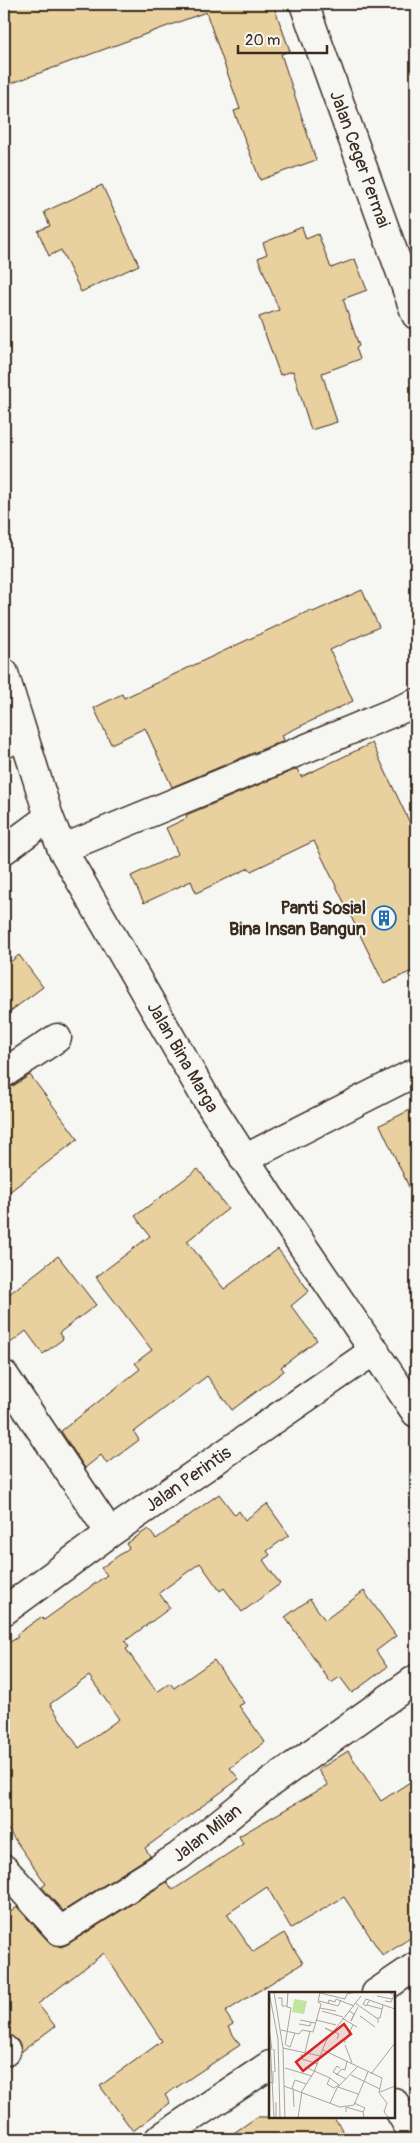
<svg xmlns="http://www.w3.org/2000/svg" width="420" height="2143" viewBox="0 0 420 2143" font-family="Pangolin,sans-serif">
  <style>
    .building { fill: #e9d09f; stroke: #3b2a1e; fill-rule: evenodd }
    .lines { fill: none; stroke-linecap: round; stroke-linejoin: round }
    .minor-casing { stroke: #3b2a1e; stroke-width: 31 }
    .tertiary-casing { stroke: #3b2a1e; stroke-width: 31 }
    .minor { stroke: #f6f6f2; stroke-width: 28 }
    .tertiary { stroke: #f6f6f2; stroke-width: 28 }
    .labels { text-anchor: middle; stroke-width: 4; stroke-linejoin: round; paint-order: stroke }
    .street-label { font-size: 18px; fill: #3b2a1e; stroke: #f6f6f2 }
    .poi-label { font-size: 18px; font-weight: bold; fill: #3b2a1e; stroke: #f6f6f2; text-anchor: end }
    .inset-road { fill: none; stroke: #aba49d; stroke-width: 1 }
    .view { fill: #d62828; fill-opacity: 0.15; stroke: #d62828; stroke-width: 2.5 }
    .inset-edge { fill: none; stroke: #3b2a1e; stroke-width: 2.5 }
  </style>
  <rect width="100%" height="100%" fill="#f6f6f2"/>
  <filter id="ink" filterUnits="userSpaceOnUse"><feTurbulence type="fractalNoise" baseFrequency=".02" numOctaves="2"/><feDisplacementMap in="SourceGraphic" scale="10" xChannelSelector="R" yChannelSelector="G"/><feConvolveMatrix kernelMatrix="1 2 1 2 8 2 1 2 1" color-interpolation-filters="sRGB"/></filter>
  <g filter="url(#ink)">
    <path class="building" d="M4,4H273L290,51L281,54L316,160L260,180L234,111L240,109L206,12L4,86Z
      M102,185L139,265L81,292L61,250L49,256L38,231L50,226L44,212Z
      M302,227L306,239L318,234L331,268L355,259L367,290L343,299L359,346L356,348L360,359L322,373L337,422L311,430L293,371L280,375L259,317L279,310L258,258L267,254L263,243Z
      M362,590L379,627L330,650L353,701L282,735L284,740L172,787L145,728L111,744L94,708L122,694L124,698L311,610L313,612Z
      M372,743L416,836V969L384,984L314,841L251,871L249,868L196,893L191,881L144,903L131,876L178,854L166,828L187,818L186,815L297,769L301,777Z
      M19,955L43,987L4,1016V967Z
      M30,1075L78,1139L4,1196V1088L13,1086Z
      M416,1107V1202L380,1125Z
      M198,1169L228,1209L187,1241L224,1289L278,1249L309,1291L291,1306L317,1340L281,1367L284,1371L232,1410L207,1376L134,1432L139,1440L107,1464L101,1455L85,1468L61,1431L140,1369L135,1363L152,1350L96,1277L150,1236L135,1216Z
      M58,1256L96,1305L59,1333L63,1339L43,1354L26,1331L4,1348V1298Z
      M219,1494L235,1515L239,1511L245,1520L267,1504L289,1535L267,1551L270,1555L263,1560L280,1584L242,1612L224,1588L220,1591L200,1563L159,1593L170,1608L125,1641L129,1647L126,1649L157,1692L170,1683L174,1688L214,1660L244,1703L239,1706L265,1742L230,1768L239,1779L145,1848L150,1856L63,1911L42,1887L46,1884L4,1824V1646L18,1637L16,1635L41,1617L44,1620L107,1575L101,1568L129,1548L126,1544L148,1529L156,1539ZM89,1676L119,1719L79,1748L50,1704Z
      M364,1591L396,1636L376,1651L387,1667L352,1693L340,1677L331,1683L285,1617L310,1599L325,1620Z
      M348,1751L381,1801L416,1778V1934L383,1956L344,1897L291,1928L267,1887L227,1914L253,1952L284,1933L303,1963L225,2012L233,2024L228,2027L240,2045L165,2095L170,2103L133,2131L100,2086L162,2041L104,1953L38,2004L55,2026L21,2052V2046L17,2040L8,2034H4V1917L17,1907L49,1942L61,1947L68,1944L167,1882L173,1890L243,1844L239,1836L328,1785L318,1770Z
      M257,2117H333L349,2139H225Z"/>
    <g class="lines">
      <g class="minor-casing">
        <path id="minor" d="M304,4L416,315
          M4,744L23,735
          M62,849L416,703
          M4,850L49,817
          M4,1073L57,1038
          M4,1375L110,1533
          M4,1611L110,1533L375,1350
          M4,1869L60,1931L179,1856L267,1785L416,1679
          M376,1993L416,1966
          M4,2049L6,2051
          M394,2102L411,2131L416,2136
          M159,2139L270,2065"/>
      </g>
      <g class="tertiary-casing">
        <path id="tertiary" d="M4,673L49,817L62,849L204,1095L269,1196L416,1413
          M244,1159L416,1072"/>
      </g>
      <use href="#minor" class="minor"/>
      <use href="#tertiary" class="tertiary"/>
    </g>
  </g>
  <defs>
    <g id="building-ring" transform="scale(1.25)"><circle r="9.5" fill="#f6f6f2" stroke="#1f6fb2" stroke-width="1.5"/><path d="M-4-6H4V6H1V3H-1V6H-4ZM-2.5-4.3h1.7v1.8h-1.7ZM.8-4.3h1.7v1.8H.8ZM-2.5-1h1.7V.8h-1.7ZM.8-1h1.7V.8H.8Z" fill="#1f6fb2"/></g>
  </defs>
  <g fill-rule="evenodd">
    <use href="#building-ring" x="384" y="918"/>
  </g>
  <g class="labels">
    <g class="street-label">
      <text transform="translate(360 159) rotate(70)" y="6">Jalan Ceger Permai</text>
      <text transform="translate(183 1057) rotate(60)" y="6">Jalan Bina Marga</text>
      <text transform="translate(188 1479) rotate(-35)" y="6">Jalan Perintis</text>
      <text transform="translate(207 1833) rotate(-38)" y="6">Jalan Milan</text>
    </g>
    <g class="poi-label">
      <text x="366" y="914">Panti Sosial<tspan x="366" dy="21">Bina Insan Bangun</tspan></text>
    </g>
  </g>
  <g transform="translate(269 1992)">
    <rect width="126" height="126" fill="#f6f6f2"/>
    <path d="M25,7L38,9L35,22L23,20Z" fill="#c0e59f"/>
    <path class="inset-road" d="M0,0L9,47L11,126M5,0L14,56L51,64M51,1L76,7L78,2L87,0M108,4L123,7M9,6H13V14H18M50,9L69,14L72,8M100,9L97,14L94,12L97,7L126,17M116,9L122,10L125,3L119,0M86,11L109,27V31M59,12L60,8L66,10L67,7L85,14M98,13L113,17M51,16L67,19M53,19L74,25M80,19L85,22L82,29L89,15M91,24L106,35M73,26L88,35M108,26H111L114,13M31,28L46,31M47,28L67,33M0,29L5,126M30,32L41,34L42,30M0,36L3,58M12,38L30,42L33,38L44,40M44,40L52,12L49,10L51,0M63,40L56,36L70,42L68,47M75,51L84,33M16,53L22,16L18,15L19,0M17,53L21,55L26,41M76,53L83,71M14,56L15,94L71,115L85,113L99,80M5,57L6,80M54,58L113,86L110,101L118,111L115,120L120,126M36,60L41,39M32,62L33,67L49,72M36,75L61,86L70,93L65,96L58,92L61,86M16,76L43,84M71,76L68,74L64,80L77,87M102,82L126,51M67,83L73,77L76,78L78,69M82,83L111,97M0,90L4,91V79M15,94L16,126M69,95L89,102M23,96L26,88L37,92M24,96L25,115M111,100L126,94M7,110V126M61,111L68,96L89,74M85,111L96,116L94,120M77,120V115L94,120L95,126M29,126L33,99L45,80L57,49L92,4"/>
    <path class="view" d="M75,32L82,42L34,79L27,70Z"/>
    <rect width="126" height="126" class="inset-edge"/>
  </g>
  <rect width="420" height="2143" fill="none" stroke="#f6f6f2" stroke-width="20"/>
  <rect x="10" y="10" width="400" height="2123" fill="none" stroke="#3b2a1e" stroke-width="2" filter="url(#ink)"/>
  <path d="M238 45v8h89v-8" fill="none" stroke="#3b2a1e" stroke-width="2.5"/>
  <text x="245" y="45" font-size="15" fill="#3b2a1e" stroke="#f6f6f2" stroke-width="4" paint-order="stroke">20 m</text>
</svg>
